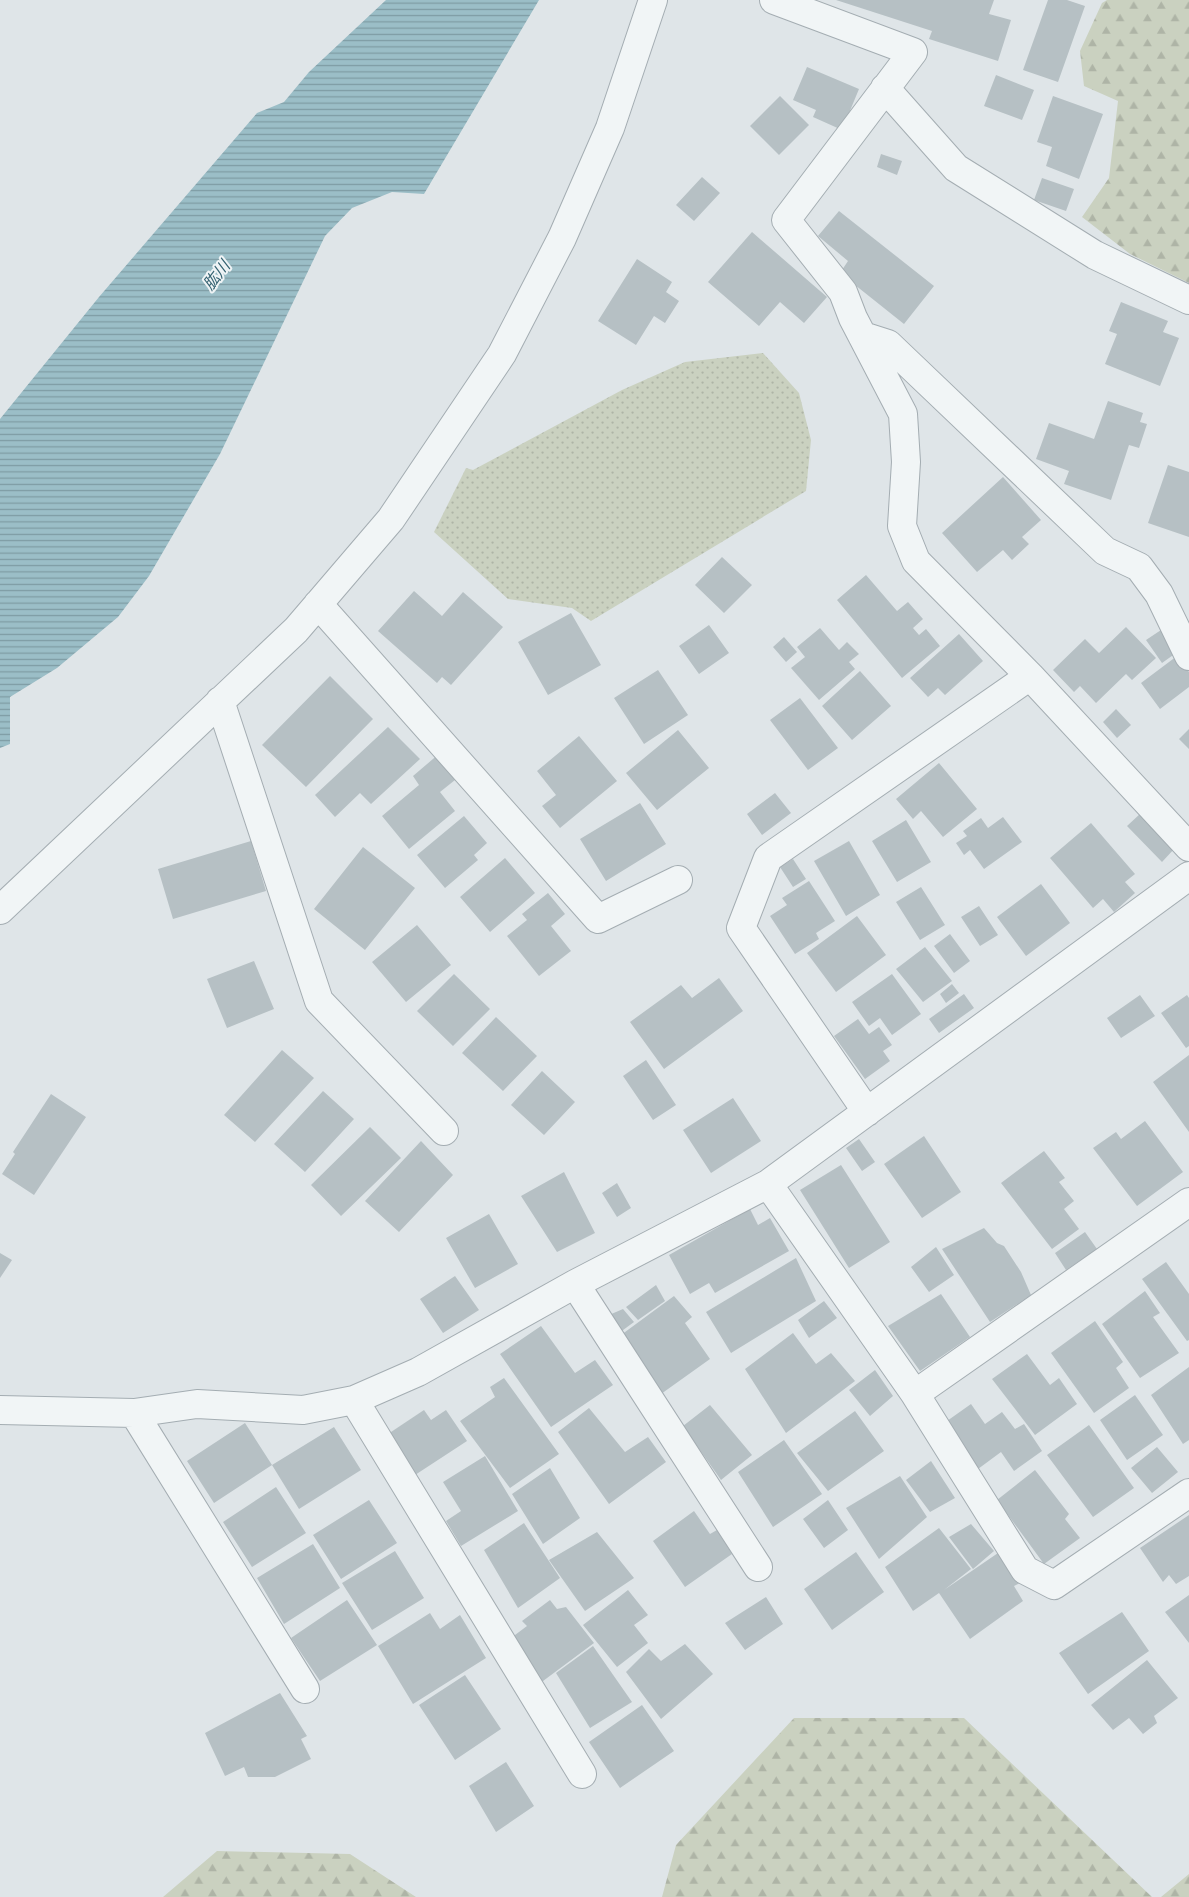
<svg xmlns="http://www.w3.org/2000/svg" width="1189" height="1897" viewBox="0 0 1189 1897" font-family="'Asap Condensed','Noto Sans JP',sans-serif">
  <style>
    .green { fill: url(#green-dots) }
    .forest { fill: url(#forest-firs) }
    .water { fill: url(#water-rules) }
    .building { fill: #b6c0c4 }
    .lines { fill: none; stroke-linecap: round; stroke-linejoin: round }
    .minor-casing { stroke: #a4adb2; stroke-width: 30 }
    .minor { stroke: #f1f5f6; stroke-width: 28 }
    .labels { text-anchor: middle; stroke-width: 4; stroke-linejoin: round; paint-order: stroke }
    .water-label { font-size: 16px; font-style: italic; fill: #346271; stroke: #eef3f5 }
  </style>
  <defs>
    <pattern id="green-dots" width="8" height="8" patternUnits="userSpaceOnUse" patternTransform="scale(1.25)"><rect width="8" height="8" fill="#cad1c0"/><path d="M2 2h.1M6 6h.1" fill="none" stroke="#aeb4a6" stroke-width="1.8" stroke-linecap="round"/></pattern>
    <pattern id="forest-firs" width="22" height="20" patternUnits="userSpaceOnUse" patternTransform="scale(1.25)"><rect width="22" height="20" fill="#cad1c0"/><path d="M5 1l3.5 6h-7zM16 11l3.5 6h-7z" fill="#aeb4a6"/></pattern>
    <pattern id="water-rules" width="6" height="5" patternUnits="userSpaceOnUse" patternTransform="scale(1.25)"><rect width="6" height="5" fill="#9bbec7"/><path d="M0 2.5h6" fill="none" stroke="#7e9ba3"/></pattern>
  </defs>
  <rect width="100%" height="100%" fill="#dfe5e8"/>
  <path class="green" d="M763,353L799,393L811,440L806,491L591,621L572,608L508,599L434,532L466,468L473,470L622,390L685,362Z"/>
  <path class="forest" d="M1107,0H1189V283L1130,254L1082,217L1109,178L1118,101L1084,86L1080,51L1102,3Z
    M794,1718H964L1152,1897H662L676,1845Z
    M217,1851L350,1854L416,1897H163Z
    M1189,1874V1897H1161Z"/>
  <path class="water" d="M386,0H539L424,194L392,192L352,208L325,236L220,454L149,576L118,617L57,668L10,697V744L0,748V419L99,297L257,113L284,102L309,72Z"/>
  <path class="building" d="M836,0H994L989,14L1011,20L998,61L929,39L932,31Z
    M1048,0H1067L1085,6L1058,82L1023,70Z
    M807,67L859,89L842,130L813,117L816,110L793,100Z
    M996,75L1034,90L1022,120L984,106Z
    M780,96L809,125L779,155L750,126Z
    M1053,96L1103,114L1079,179L1046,166L1052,147L1037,142Z
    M881,154L902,161L897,175L877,167Z
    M702,177L720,193L694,221L676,205Z
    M1042,178L1074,189L1066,211L1034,200Z
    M839,211L934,286L904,324L840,273L848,261L818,236Z
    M752,232L827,297L804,323L780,302L759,326L708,282Z
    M637,259L672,282L666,292L679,301L665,323L654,316L636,345L598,321Z
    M1121,302L1168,321L1163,332L1179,338L1160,386L1105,364L1117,334L1109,331Z
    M1108,401L1143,413L1140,422L1147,424L1139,448L1129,445L1111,500L1064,484L1069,471L1036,459L1049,423L1094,439Z
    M1168,465L1189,472V537L1148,523Z
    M1003,477L1041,520L1022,537L1029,544L1012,560L1003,550L977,572L942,533Z
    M722,557L752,585L724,613L695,585Z
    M866,575L897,611L908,602L923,619L913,628L919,635L926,629L940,646L902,678L837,600Z
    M414,591L442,616L463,592L503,627L451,685L442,677L437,683L378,631Z
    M571,613L601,665L548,695L518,642Z
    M709,625L729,653L699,674L679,646Z
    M1126,627L1156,658L1132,680L1126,674L1096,703L1080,686L1074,692L1053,670L1085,639L1099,653Z
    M820,628L839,650L847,642L859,654L849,662L855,669L819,700L791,668L805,657L797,647Z
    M1161,630L1176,653L1162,663L1146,640Z
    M959,634L983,661L945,695L938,688L928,697L910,678Z
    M784,637L797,652L786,662L773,647Z
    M1177,656L1189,672V687L1160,709L1141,683Z
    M658,670L688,715L644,744L614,698Z
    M860,671L891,706L852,740L822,706Z
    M330,676L373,719L306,787L262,745Z
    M800,698L838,748L808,770L770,720Z
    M1116,709L1131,725L1117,738L1103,722Z
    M388,727L420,759L371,804L360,793L335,817L315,795Z
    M1189,729V749L1179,739Z
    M678,730L709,768L657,810L626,773Z
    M579,736L617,781L560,828L542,806L556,795L537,771Z
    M440,753L460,776L440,792L455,811L409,849L382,816L419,785L413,776Z
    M939,763L977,809L943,837L921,811L913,819L896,799Z
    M775,793L791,813L762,835L747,814Z
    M640,803L666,844L606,881L580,839Z
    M1141,813L1175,848L1162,862L1127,826Z
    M464,816L487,843L474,855L478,860L445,888L417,855Z
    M1003,817L1022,842L984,869L970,850L964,855L956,843L967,836L963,831L981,818L988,828Z
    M906,820L931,862L897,882L872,841Z
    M1091,823L1135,874L1125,882L1135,893L1114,912L1103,899L1093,908L1050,858Z
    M251,841L266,891L173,919L158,869Z
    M849,841L880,895L846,916L814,861Z
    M363,847L415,888L365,950L314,909Z
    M505,858L535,893L490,932L460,897Z
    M793,859L806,879L793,887L780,867Z
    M809,881L835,921L816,933L819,939L795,954L770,916L787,905L782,898Z
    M1041,884L1070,923L1026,956L997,917Z
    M921,887L945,925L920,940L896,902Z
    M548,893L565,914L551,926L571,951L539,976L507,936L527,920L522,914Z
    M979,906L998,935L980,946L961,917Z
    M857,916L886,955L836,992L807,953Z
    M417,925L451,965L406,1002L372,962Z
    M950,934L970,961L954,973L934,946Z
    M925,947L952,981L923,1002L896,969Z
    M254,961L274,1009L227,1028L207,979Z
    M454,974L490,1009L453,1046L417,1011Z
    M892,974L921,1014L892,1035L880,1018L869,1026L852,1002Z
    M719,978L743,1011L664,1069L630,1022L681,985L692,998Z
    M952,984L959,993L946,1003L940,994Z
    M964,994L974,1008L939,1033L929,1019Z
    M1140,995L1155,1016L1121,1038L1107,1018Z
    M1187,995L1189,998V1046L1186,1048L1161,1013Z
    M496,1017L537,1056L503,1091L462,1053Z
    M858,1019L869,1034L879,1027L892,1045L883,1051L890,1061L865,1079L834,1036Z
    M282,1050L314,1078L255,1142L224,1115Z
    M1189,1055V1132L1153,1082Z
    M646,1060L676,1105L653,1120L623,1076Z
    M542,1071L575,1102L544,1135L511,1105Z
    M323,1091L354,1119L305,1172L274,1144Z
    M51,1094L86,1117L34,1195L2,1174L15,1154L13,1152Z
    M733,1098L761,1141L711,1173L683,1130Z
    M1145,1121L1183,1172L1137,1206L1093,1148L1116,1132L1121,1139Z
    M370,1127L401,1158L341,1216L311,1185Z
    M924,1136L961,1192L922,1218L884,1164Z
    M859,1139L875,1162L862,1171L846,1148Z
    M421,1141L453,1175L399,1232L365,1201Z
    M1044,1151L1065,1178L1059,1182L1074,1201L1064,1209L1079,1229L1052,1249L1001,1183Z
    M841,1165L890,1242L849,1268L800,1190Z
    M564,1172L595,1233L557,1252L521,1196Z
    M617,1183L631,1208L617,1217L602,1193Z
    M750,1209L758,1225L770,1218L789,1251L715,1293L709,1283L690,1294L669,1255Z
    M489,1214L518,1264L475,1288L446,1238Z
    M984,1228L997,1243L1004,1246L1021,1272L1031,1295L990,1322L942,1249Z
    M1085,1232L1097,1249L1066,1270L1055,1253Z
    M936,1247L954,1275L929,1292L911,1267Z
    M0,1253L12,1260L0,1278Z
    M796,1258L816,1301L731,1353L706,1312Z
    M1166,1262L1189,1294V1340L1187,1341L1142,1279Z
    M455,1276L479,1310L443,1333L420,1299Z
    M656,1285L665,1301L638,1320L626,1307Z
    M1145,1291L1160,1313L1153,1317L1179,1353L1140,1378L1102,1324Z
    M941,1294L970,1337L920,1371L888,1326Z
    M674,1296L692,1317L685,1323L710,1359L661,1394L621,1335Z
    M824,1301L837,1318L809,1338L798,1320Z
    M623,1309L634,1322L619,1333L609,1315Z
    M1095,1321L1123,1362L1116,1368L1129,1388L1094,1413L1051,1353Z
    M541,1326L575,1373L595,1360L613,1385L551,1427L500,1354Z
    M793,1333L816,1364L831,1353L855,1381L786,1433L745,1369Z
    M1027,1354L1050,1385L1059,1378L1077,1404L1035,1435L992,1379Z
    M1189,1367V1440L1183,1444L1151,1395Z
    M875,1370L893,1396L870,1416L849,1390Z
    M504,1378L559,1454L510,1488L460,1421L495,1397L490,1387Z
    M1135,1395L1163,1435L1127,1460L1100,1420Z
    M971,1404L985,1424L1002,1412L1015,1429L1024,1424L1042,1451L1014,1471L1001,1452L978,1469L947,1421Z
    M710,1405L752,1455L721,1480L683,1426Z
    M589,1408L625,1452L648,1437L666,1462L609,1504L558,1432Z
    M424,1410L431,1420L446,1410L467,1441L415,1475L388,1434Z
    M855,1411L884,1451L828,1491L797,1453Z
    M245,1423L272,1465L214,1503L187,1461Z
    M1089,1425L1134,1488L1093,1517L1047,1455Z
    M334,1427L361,1470L299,1509L272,1465Z
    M784,1440L822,1494L773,1527L738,1472Z
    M1157,1447L1178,1472L1152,1493L1131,1468Z
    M485,1456L518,1511L461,1546L446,1521L461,1511L443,1482Z
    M931,1461L955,1498L930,1512L906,1480Z
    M550,1468L580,1518L543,1544L512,1494Z
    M1035,1470L1069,1514L1065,1519L1080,1538L1044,1564L997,1500Z
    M900,1476L927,1517L879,1559L846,1508Z
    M276,1487L306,1533L252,1567L223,1522Z
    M369,1500L397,1543L341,1579L313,1535Z
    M828,1500L848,1530L824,1548L803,1519Z
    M694,1511L710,1534L717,1530L732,1554L685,1587L653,1541Z
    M1189,1515V1576L1176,1584L1169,1575L1163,1582L1140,1548Z
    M524,1523L560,1578L518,1608L484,1550Z
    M971,1524L994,1551L973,1569L949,1537Z
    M939,1528L971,1569L944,1590L998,1553L1020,1583L1014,1586L1023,1601L970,1639L939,1593L913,1611L885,1567Z
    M597,1532L634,1578L585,1611L549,1560Z
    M313,1544L340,1588L284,1624L257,1578Z
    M395,1551L424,1598L372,1630L342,1583Z
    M856,1552L884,1592L832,1630L804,1589Z
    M628,1590L648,1615L634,1625L648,1643L617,1667L583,1625Z
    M1189,1595V1643L1165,1612Z
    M766,1597L783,1624L745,1650L725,1623Z
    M347,1600L377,1645L320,1681L291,1638Z
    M550,1600L557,1609L566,1607L594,1643L539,1684L507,1641L527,1626L522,1621Z
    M1122,1612L1149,1651L1088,1694L1059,1653Z
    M430,1613L440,1629L460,1615L486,1658L413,1704L378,1646Z
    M685,1644L713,1674L661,1719L626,1672L649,1649L661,1661Z
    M593,1646L632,1702L590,1728L556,1673Z
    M1147,1660L1178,1698L1154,1716L1157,1723L1143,1734L1129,1718L1113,1730L1091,1705Z
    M465,1675L501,1729L455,1760L419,1705Z
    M280,1693L307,1736L301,1739L311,1759L275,1777H248L244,1767L225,1776L205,1733Z
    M642,1705L674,1751L620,1788L589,1742Z
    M506,1762L534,1806L496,1832L469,1786Z"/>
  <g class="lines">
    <g class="minor-casing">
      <path id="minor" d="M774,0L913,52L786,220L843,292L853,318L903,414L906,462L902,526L916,561L1030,676L1189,847
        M885,88L956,168L1095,255L1189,300
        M863,336L888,344L1105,551L1139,567L1159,594L1189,656
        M318,604L598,919L678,880
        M220,701L319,1001L444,1131
        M0,910L296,630L391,519L502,354L562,238L610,128L653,0
        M867,1112L741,928L768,858L1030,676
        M768,1184L915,1394L1025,1570L1054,1585L1189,1493
        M575,1284L758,1567
        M915,1394L1189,1202
        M354,1400L582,1774
        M0,1410L134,1413L197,1404L303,1410L354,1400L418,1372L575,1284L768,1184L1189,876
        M134,1413L305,1689"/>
    </g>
    <use href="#minor" class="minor"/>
  </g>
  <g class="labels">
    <g class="water-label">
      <text transform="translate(216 275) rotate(-52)" y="6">肱川</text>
    </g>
  </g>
</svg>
